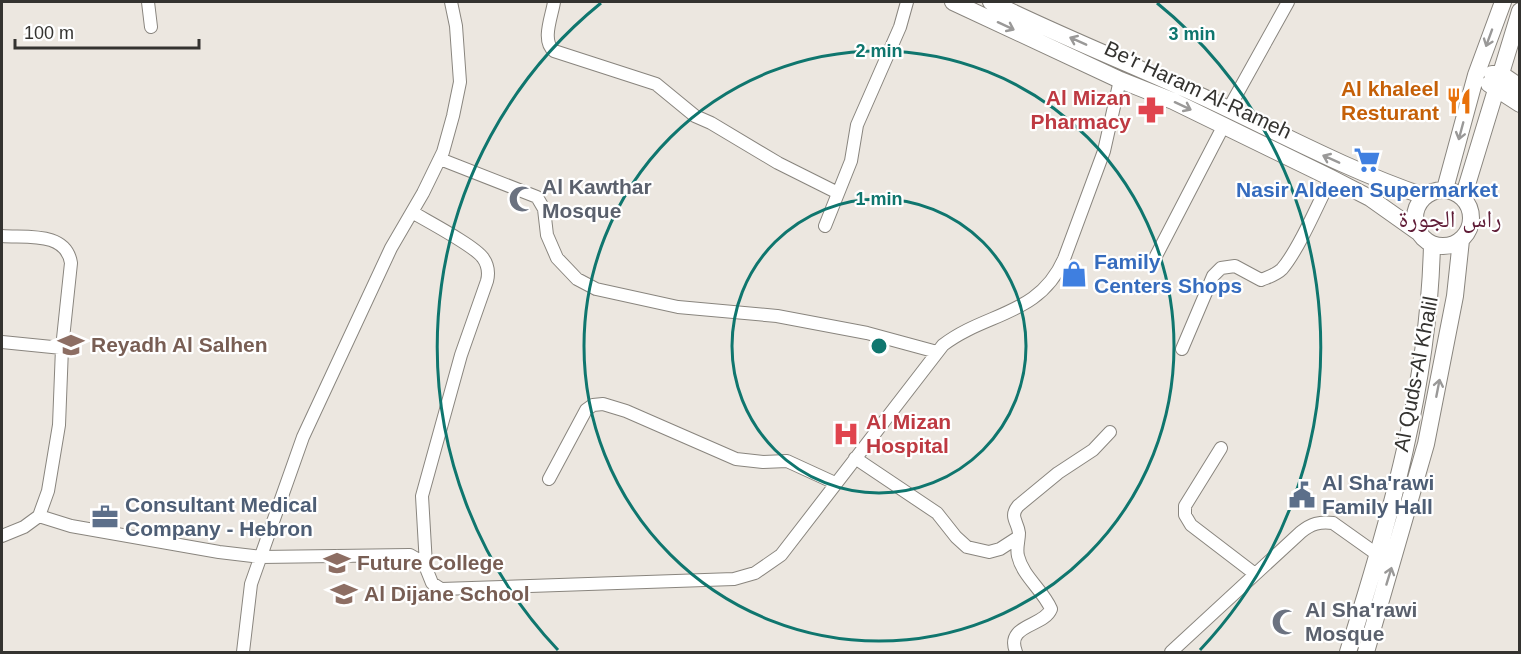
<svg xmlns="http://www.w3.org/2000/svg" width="1521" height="654" viewBox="0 0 1521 654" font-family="Helvetica,'Noto Naskh Arabic',sans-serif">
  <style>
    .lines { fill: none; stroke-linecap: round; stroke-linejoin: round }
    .minor-casing { stroke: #89857e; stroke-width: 14 }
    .major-casing { stroke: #89857e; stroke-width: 18 }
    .minor { stroke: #fff; stroke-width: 12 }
    .major { stroke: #fff; stroke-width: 16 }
    .oneway { stroke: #9a9998 }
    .ring { fill: none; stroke: #0f766e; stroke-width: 3 }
    .labels { text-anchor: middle; stroke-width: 4.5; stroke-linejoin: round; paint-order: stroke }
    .food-label { font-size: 21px; font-weight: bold; fill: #c56008; stroke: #fff; text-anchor: end }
    .street-label { font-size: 21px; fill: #343330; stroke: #fff }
    .health-label { font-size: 21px; font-weight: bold; fill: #be3a42; stroke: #fff; text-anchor: end }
    .worship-label { font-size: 21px; font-weight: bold; fill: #5b616d; stroke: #fff; text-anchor: start }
    .shop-label { font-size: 21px; font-weight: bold; fill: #366cbe; stroke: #fff }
    .education-label { font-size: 21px; font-weight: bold; fill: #785e54; stroke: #fff; text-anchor: start }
    .service-label { font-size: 21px; font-weight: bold; fill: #4e5e75; stroke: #fff; text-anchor: start }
    .quarter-label { font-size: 24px; fill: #601d37; stroke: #fff }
    .centre { fill: #0f766e; stroke: #fff; stroke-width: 3 }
    .ring-label { font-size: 18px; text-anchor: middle; font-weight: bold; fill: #0f766e; stroke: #fff; stroke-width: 4.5; stroke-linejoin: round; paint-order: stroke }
  </style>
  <rect width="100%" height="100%" fill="#ece7e0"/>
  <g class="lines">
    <g class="minor-casing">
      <path id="minor" d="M148,2L151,27
        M554,2C552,16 541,41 554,51L656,84L695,116L711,123L778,163L838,193
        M1228,110L1288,2
        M440,159L537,197L544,209L547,235L557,258L577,279L596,289L678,307L777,316L867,333L937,352
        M412,212C427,221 475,246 483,258C488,265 489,273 487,281L461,355L422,496L426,565
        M825,226L851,161L857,125L900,27L907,2
        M2,236C26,238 66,231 71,263L62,348L59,425L48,491L39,516L24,527L2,536
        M1156,256L1224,125
        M2,342L62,348
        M1182,349L1213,276L1221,268L1235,266L1261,280C1268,277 1276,275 1282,269C1299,249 1319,202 1331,178
        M1221,448L1185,506V515L1191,525L1255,574
        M855,458L937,513L956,537L967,547L989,552L1000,549L1017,538
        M549,479L586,410L593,405L603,404L626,411L736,459L763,462L787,461L835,483
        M39,516L71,526L219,552L261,557L410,555L424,563L432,583L441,589L734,579L755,573L781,555L943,345C986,312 1039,316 1064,259L1104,151L1120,80
        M243,652L251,584L303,437L391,248L423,193L443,152L453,116L460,82L456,26L451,2
        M1016,652C1005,624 1044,627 1051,609C1043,590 1023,577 1018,556C1016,548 1019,541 1019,533C1018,522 1009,517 1018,506L1058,473L1093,450L1110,432
        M1171,652L1301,532C1311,524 1320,521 1333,523L1378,555"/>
    </g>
    <g class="major-casing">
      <path id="major" d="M953,2L1120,80L1173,101L1331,178L1370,198L1418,232
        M991,2C1060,36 1133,65 1203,97C1276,131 1347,170 1424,196
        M1492,74H1501L1520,87
        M1489,84L1520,104
        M1445,189L1476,75L1503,2
        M1415 218a28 28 0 1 1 56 0a28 28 0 1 1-56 0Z
        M1463,198L1520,11
        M1348,652C1390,519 1429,385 1432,244
        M1366,652L1426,444L1455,296L1461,240"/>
    </g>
    <use href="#minor" class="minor"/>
    <use href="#major" class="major"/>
  </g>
  <defs><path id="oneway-shaft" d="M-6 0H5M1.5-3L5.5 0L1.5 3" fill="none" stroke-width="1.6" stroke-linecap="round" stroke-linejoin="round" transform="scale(1.5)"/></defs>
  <g class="oneway">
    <use href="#oneway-shaft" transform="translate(1006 26) rotate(25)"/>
    <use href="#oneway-shaft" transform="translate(1489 38) rotate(110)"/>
    <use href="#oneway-shaft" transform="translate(1078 41) rotate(-156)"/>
    <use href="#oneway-shaft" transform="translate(1183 106) rotate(25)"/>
    <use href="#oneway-shaft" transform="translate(1461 131) rotate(105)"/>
    <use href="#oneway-shaft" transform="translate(1331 159) rotate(-156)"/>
    <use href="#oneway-shaft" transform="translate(1438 388) rotate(-79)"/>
    <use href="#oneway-shaft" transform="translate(1389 576) rotate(-73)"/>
  </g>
  <g class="ring">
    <circle cx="879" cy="346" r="147"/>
    <circle cx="879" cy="346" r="295"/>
    <path d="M558 650A442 442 0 0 1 601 3M1157 3A442 442 0 0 1 1200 650"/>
  </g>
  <defs>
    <g id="restaurant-bare" transform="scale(2.07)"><path d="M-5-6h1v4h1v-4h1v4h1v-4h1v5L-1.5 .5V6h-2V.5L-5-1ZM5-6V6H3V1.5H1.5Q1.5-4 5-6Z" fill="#e8710a" stroke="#fff" stroke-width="2.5" paint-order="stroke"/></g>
    <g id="pharmacy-bare" transform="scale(2.07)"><path d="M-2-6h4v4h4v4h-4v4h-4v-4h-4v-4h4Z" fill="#e0444e" stroke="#fff" stroke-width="2.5" paint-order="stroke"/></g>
    <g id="supermarket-bare" transform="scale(2.07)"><path d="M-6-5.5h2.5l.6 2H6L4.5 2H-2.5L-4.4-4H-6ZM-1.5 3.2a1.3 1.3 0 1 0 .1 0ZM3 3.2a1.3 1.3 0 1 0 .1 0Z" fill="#3f7fe0" stroke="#fff" stroke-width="2.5" paint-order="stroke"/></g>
    <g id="mosque-bare" transform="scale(2.07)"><path d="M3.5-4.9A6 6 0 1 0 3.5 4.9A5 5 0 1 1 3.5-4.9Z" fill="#6b7280" stroke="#fff" stroke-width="2.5" paint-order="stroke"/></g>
    <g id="shop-bare" transform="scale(2.07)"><path d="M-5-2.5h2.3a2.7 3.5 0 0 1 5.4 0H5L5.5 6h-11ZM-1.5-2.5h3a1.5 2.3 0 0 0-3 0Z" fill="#3f7fe0" stroke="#fff" stroke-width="2.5" paint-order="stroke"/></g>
    <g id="school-bare" transform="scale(2.07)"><path d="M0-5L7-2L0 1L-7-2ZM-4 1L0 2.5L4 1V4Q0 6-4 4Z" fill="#8d6e63" stroke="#fff" stroke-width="2.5" paint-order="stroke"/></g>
    <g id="hospital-bare" transform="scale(2.07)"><path d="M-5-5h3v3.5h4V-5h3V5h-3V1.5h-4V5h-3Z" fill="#e0444e" stroke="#fff" stroke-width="2.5" paint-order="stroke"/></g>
    <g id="civic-bare" transform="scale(2.07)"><path d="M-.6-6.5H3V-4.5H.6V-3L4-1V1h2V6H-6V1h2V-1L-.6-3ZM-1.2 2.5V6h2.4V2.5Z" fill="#5c6f8a" stroke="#fff" stroke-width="2.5" paint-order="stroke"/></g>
    <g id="office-bare" transform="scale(2.07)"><path d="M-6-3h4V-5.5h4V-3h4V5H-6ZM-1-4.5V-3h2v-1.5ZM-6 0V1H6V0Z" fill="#5c6f8a" stroke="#fff" stroke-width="2.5" paint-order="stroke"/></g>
    <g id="university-bare" transform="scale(2.07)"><path d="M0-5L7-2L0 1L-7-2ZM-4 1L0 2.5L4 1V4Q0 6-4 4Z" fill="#8d6e63" stroke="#fff" stroke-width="2.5" paint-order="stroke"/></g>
  </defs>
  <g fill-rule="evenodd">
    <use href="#restaurant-bare" x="1459" y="101"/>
    <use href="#pharmacy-bare" x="1151" y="110"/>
    <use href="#supermarket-bare" x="1367" y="160"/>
    <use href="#mosque-bare" x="522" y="199"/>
    <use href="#shop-bare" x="1074" y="274"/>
    <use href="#school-bare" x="71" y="345"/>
    <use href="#hospital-bare" x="846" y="434"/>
    <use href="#civic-bare" x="1302" y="495"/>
    <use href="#office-bare" x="105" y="517"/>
    <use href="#university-bare" x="337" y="563"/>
    <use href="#school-bare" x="344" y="594"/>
    <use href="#mosque-bare" x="1285" y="622"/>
  </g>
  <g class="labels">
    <g class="food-label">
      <text x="1439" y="96">Al khaleel<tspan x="1439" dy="24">Resturant</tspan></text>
    </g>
    <g class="street-label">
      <text transform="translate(1198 90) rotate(25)" y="7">Be'r Haram Al-Rameh</text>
      <text transform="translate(1416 374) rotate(-79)" y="7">Al Quds-Al Khalil</text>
    </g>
    <g class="health-label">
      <text x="1131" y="105">Al Mizan<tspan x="1131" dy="24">Pharmacy</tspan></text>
      <text x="866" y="429" text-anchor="start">Al Mizan<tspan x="866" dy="24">Hospital</tspan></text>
    </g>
    <g class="worship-label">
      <text x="542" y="194">Al Kawthar<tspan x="542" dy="24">Mosque</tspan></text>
      <text x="1305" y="617">Al Sha'rawi<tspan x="1305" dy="24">Mosque</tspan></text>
    </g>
    <g class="shop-label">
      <text x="1367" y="197">Nasir Aldeen Supermarket</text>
      <text x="1094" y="269" text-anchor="start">Family<tspan x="1094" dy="24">Centers Shops</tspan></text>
    </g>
    <g class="education-label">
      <text x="91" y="352">Reyadh Al Salhen</text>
      <text x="357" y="570">Future College</text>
      <text x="364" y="601">Al Dijane School</text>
    </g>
    <g class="service-label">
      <text x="1322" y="490">Al Sha'rawi<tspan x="1322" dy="24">Family Hall</tspan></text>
      <text x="125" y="512">Consultant Medical<tspan x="125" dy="24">Company - Hebron</tspan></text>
    </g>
    <g class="quarter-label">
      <text x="1450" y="227">راس الجورة</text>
    </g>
  </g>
  <circle cx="879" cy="346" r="9" class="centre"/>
  <g class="ring-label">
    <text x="1192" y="40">3 min</text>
    <text x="879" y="57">2 min</text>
    <text x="879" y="205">1 min</text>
  </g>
  <rect width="1521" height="654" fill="none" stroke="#343330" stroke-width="6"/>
  <path d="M15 39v9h184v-9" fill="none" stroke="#343330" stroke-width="3"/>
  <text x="24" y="39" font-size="18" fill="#343330" stroke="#ffffff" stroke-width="4.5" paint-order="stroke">100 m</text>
</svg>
